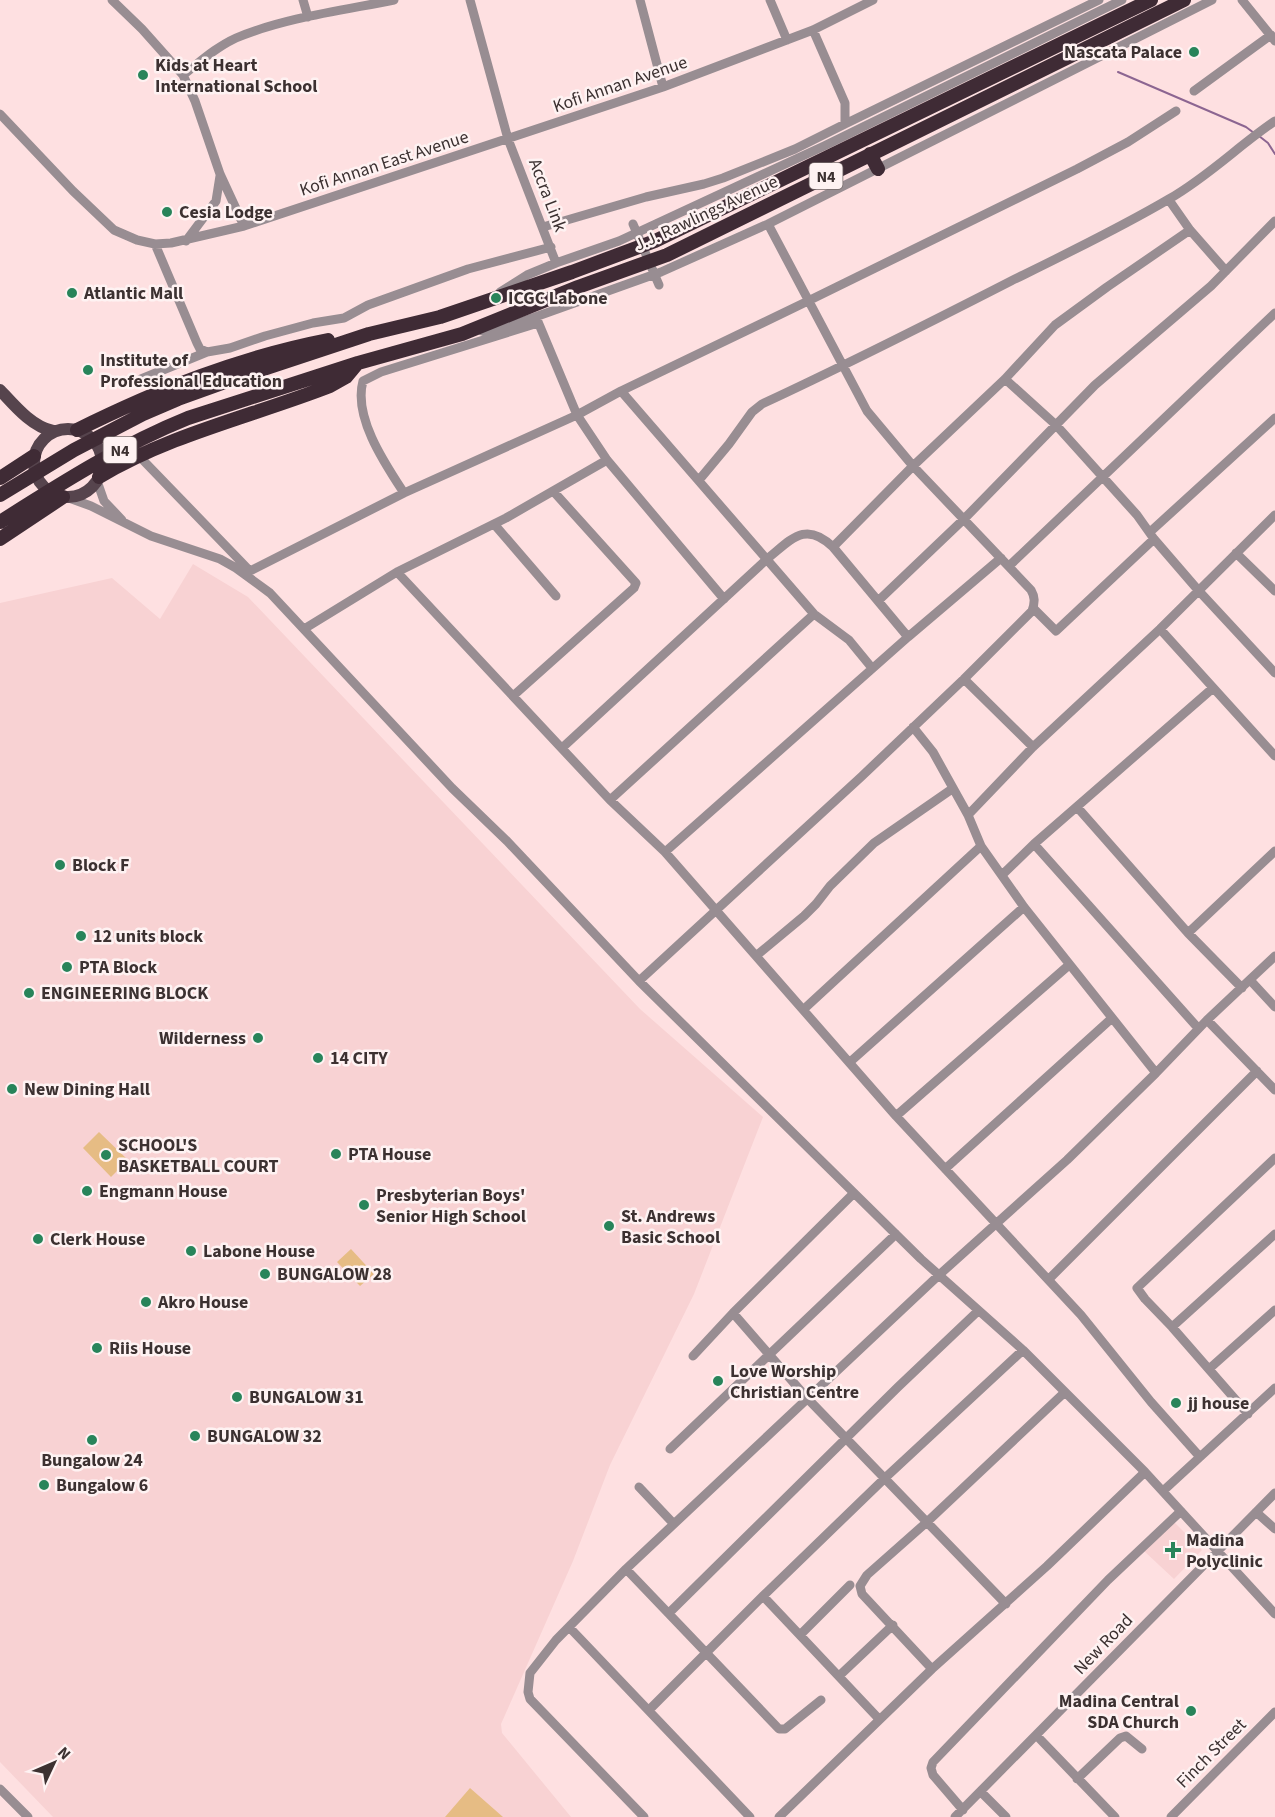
<svg xmlns="http://www.w3.org/2000/svg" width="1275" height="1817" viewBox="0 0 1275 1817" font-family="'Source Sans 3',sans-serif">
  <style>
    .built { fill: #f8d2d3 }
    .green { fill: #e6bc84 }
    .lines { fill: none; stroke-linecap: round; stroke-linejoin: round }
    .stream { stroke: #8c6591; stroke-width: 2 }
    .minor { stroke: #988d92; stroke-width: 9 }
    .major { stroke: #56444d; stroke-width: 12 }
    .highway { stroke: #3f2b35; stroke-width: 14 }
    .poi-dot { fill: #28845a; stroke: #fef2f2; stroke-width: 2 }
    .labels { text-anchor: middle; stroke-width: 5; stroke-linejoin: round; paint-order: stroke }
    .shield { fill: #fef2f2; stroke: #766b6b; stroke-width: 1.5 }
    .shield-label { font-size: 16px; font-weight: bold; fill: #3c3131 }
    .poi-label { font-size: 18px; font-weight: bold; fill: #3c3131; stroke: #fef2f2; text-anchor: start }
    .street-label { font-size: 18px; fill: #3c3131; stroke: #fef2f2 }
  </style>
  <rect width="100%" height="100%" fill="#fee0e1"/>
  <path class="built" d="M193,564L248,597L640,1009L763,1117L694,1294L610,1465L573,1561L501,1724L502,1733L571,1817H53L0,1762V603L112,578L160,619Z
    M1173,1521L1202,1550L1174,1579L1144,1551Z"/>
  <path class="green" d="M99,1132L128,1160L111,1177L83,1148Z
    M351,1249L374,1274L360,1286L337,1262Z
    M470,1788L503,1817H445Z"/>
  <g class="lines">
    <path class="stream" d="M1118,72L1246,127L1254,133
      M1259,136L1268,143L1275,154"/>
    <path class="minor" d="M112,0L142,29L183,75L195,101L220,174L244,226
      M303,0L308,17
      M470,0L508,139L556,263
      M640,0L663,87
      M770,0L787,40
      M1242,0L1275,41
      M183,75C200,62 216,47 236,38C283,18 344,10 394,0
      M1194,91L1271,35
      M0,114L73,191L114,230L137,240L155,244L171,243L244,226L663,87L813,30L873,0
      M845,124L1099,0
      M1169,200L1190,230L1226,271
      M633,224L659,285
      M543,227L646,197L704,184L723,178L795,149L845,124V103L813,30
      M186,241L216,201L220,176
      M155,244L197,343L200,349L207,352
      M500,292L527,275L556,263L619,241L824,146L1122,0
      M536,317L577,415L607,460L724,599
      M482,331L510,326L661,272L768,224L1212,0
      M141,379L207,352L230,348L265,336L313,323L344,318L368,305L468,269L551,247
      M1005,379L1056,425L1137,515L1154,539L1198,590L1275,673
      M621,391L814,614L849,640L872,668
      M139,456L249,570
      M699,480L729,444L752,412L762,404C846,365 929,323 1011,281C1064,255 1118,229 1169,199C1209,176 1238,146 1275,121
      M97,481L104,501L122,520
      M404,493C385,464 353,417 363,381L381,372L538,323
      M69,498L91,506L151,536L220,559L236,568L270,593L452,788L507,841L639,981L921,1259L1023,1350L1145,1472L1275,1614
      M494,524L556,596
      M1150,532L1275,418
      M1236,553L1275,591
      M1009,566L1275,313
      M397,572L610,800L665,852L896,1116L1081,1315L1151,1402L1200,1457
      M244,574L404,493L577,415L621,391L808,301L1077,169L1128,142L1176,111
      M878,601L964,519L1095,385L1211,286L1275,221
      M1033,608L1056,631L1154,539
      M304,629L397,572L506,518L607,460
      M1160,629L1275,756
      M908,637L1001,558
      M964,679L1033,747
      M513,696L634,588L636,583L554,492
      M913,727L933,752L968,815L981,846L1024,907L1156,1073
      M562,748L767,559C791,540 805,520 833,547L913,466L1005,379L1055,325L1107,287L1190,230
      M610,800L814,614
      M1077,807L1188,933L1242,988
      M968,815L1033,747L1160,629L1275,515
      M1034,844L1198,1028
      M665,852L908,637L833,547
      M1002,875L1034,844L1213,688
      M1188,933L1275,851
      M756,956L804,916L816,904L830,886L874,843L952,789
      M1250,980L1275,1007
      M639,981L861,777L964,679L1032,611C1035,602 1035,597 1031,590L913,466L867,411L768,224
      M804,1009L981,846
      M1207,1020L1275,1090
      M850,1062L1024,907
      M896,1116L1069,965
      M945,1169L1111,1019
      M1049,1279L1257,1071
      M733,1313L807,1398L1006,1604
      M1172,1327L1275,1234
      M693,1356L733,1313L854,1193
      M1209,1369L1275,1310
      M1248,1414L1172,1327L1145,1299L1137,1288L1275,1158
      M670,1449L896,1234
      M639,1487L673,1523
      M1163,1491L1275,1388
      M1256,1512L1275,1529
      M626,1569L779,1729H785L821,1700
      M763,1596L879,1719
      M669,1613L898,1387L978,1311
      M569,1627L750,1817
      M800,1635L850,1585
      M932,1669L862,1594L860,1586L867,1575L927,1522L1065,1392
      M839,1676L893,1625
      M649,1710L763,1596L885,1478L1023,1350
      M1037,1736L1115,1817
      M1077,1779L1120,1738L1126,1736L1142,1749
      M0,1789L28,1817
      M981,1792L1006,1817
      M963,1810L933,1775L931,1768L933,1762L1108,1580L1181,1511
      M644,1817L530,1699L528,1692L530,1673L556,1640L626,1569L939,1275L1067,1160L1156,1073L1207,1020L1275,956
      M779,1817L932,1669L1047,1566L1145,1472
      M955,1817L1275,1493
      M1171,1817L1275,1712"/>
    <path class="major" d="M0,390C14,405 32,427 53,431
      M34 463a34 34 0 1 1 68 0a34 34 0 1 1-68 0Z"/>
    <path class="highway" d="M870,154L878,169
      M77,430C158,390 240,357 328,340
      M99,477C171,434 253,416 330,386L346,377L356,365
      M0,478L34,456
      M0,495L74,450L143,414L178,399L242,376L369,334L440,317L572,272L655,241L1151,0
      M0,522C60,484 121,445 188,418L358,363L462,334L578,287L667,255L1184,0
      M0,539L63,497"/>
  </g>
  <g class="poi-dot">
    <circle cx="1194" cy="52" r="6"/>
    <circle cx="143" cy="75" r="6"/>
    <circle cx="167" cy="212" r="6"/>
    <circle cx="72" cy="293" r="6"/>
    <circle cx="496" cy="298" r="6"/>
    <circle cx="88" cy="370" r="6"/>
    <circle cx="60" cy="865" r="6"/>
    <circle cx="81" cy="936" r="6"/>
    <circle cx="67" cy="967" r="6"/>
    <circle cx="29" cy="993" r="6"/>
    <circle cx="258" cy="1038" r="6"/>
    <circle cx="318" cy="1058" r="6"/>
    <circle cx="12" cy="1089" r="6"/>
    <circle cx="336" cy="1154" r="6"/>
    <circle cx="106" cy="1155" r="6"/>
    <circle cx="87" cy="1191" r="6"/>
    <circle cx="364" cy="1205" r="6"/>
    <circle cx="609" cy="1226" r="6"/>
    <circle cx="38" cy="1239" r="6"/>
    <circle cx="191" cy="1251" r="6"/>
    <circle cx="265" cy="1274" r="6"/>
    <circle cx="146" cy="1302" r="6"/>
    <circle cx="97" cy="1348" r="6"/>
    <circle cx="718" cy="1381" r="6"/>
    <circle cx="237" cy="1397" r="6"/>
    <circle cx="1176" cy="1403" r="6"/>
    <circle cx="195" cy="1436" r="6"/>
    <circle cx="92" cy="1440" r="6"/>
    <circle cx="44" cy="1485" r="6"/>
    <path d="M1170 1541h6v6h6v6h-6v6h-6v-6h-6v-6h6z"/>
    <circle cx="1191" cy="1711" r="6"/>
  </g>
  <g class="labels">
    <g class="shield">
      <rect x="809.5" y="163" width="33" height="26" rx="4.5"/>
      <rect x="103.5" y="437" width="33" height="26" rx="4.5"/>
    </g>
    <g class="shield-label">
      <text x="826" y="182">N4</text>
      <text x="120" y="456">N4</text>
    </g>
    <g class="poi-label">
      <text x="1182" y="58" text-anchor="end">Nascata Palace</text>
      <text x="155" y="71">Kids at Heart<tspan x="155" dy="21">International School</tspan></text>
      <text x="179" y="218">Cesia Lodge</text>
      <text x="84" y="299">Atlantic Mall</text>
      <text x="508" y="304">ICGC Labone</text>
      <text x="100" y="366">Institute of<tspan x="100" dy="21">Professional Education</tspan></text>
      <text x="72" y="871">Block F</text>
      <text x="93" y="942">12 units block</text>
      <text x="79" y="973">PTA Block</text>
      <text x="41" y="999">ENGINEERING BLOCK</text>
      <text x="246" y="1044" text-anchor="end">Wilderness</text>
      <text x="330" y="1064">14 CITY</text>
      <text x="24" y="1095">New Dining Hall</text>
      <text x="118" y="1151">SCHOOL'S<tspan x="118" dy="21">BASKETBALL COURT</tspan></text>
      <text x="348" y="1160">PTA House</text>
      <text x="99" y="1197">Engmann House</text>
      <text x="376" y="1201">Presbyterian Boys'<tspan x="376" dy="21">Senior High School</tspan></text>
      <text x="621" y="1222">St. Andrews<tspan x="621" dy="21">Basic School</tspan></text>
      <text x="50" y="1245">Clerk House</text>
      <text x="203" y="1257">Labone House</text>
      <text x="277" y="1280">BUNGALOW 28</text>
      <text x="158" y="1308">Akro House</text>
      <text x="109" y="1354">Riis House</text>
      <text x="730" y="1377">Love Worship<tspan x="730" dy="21">Christian Centre</tspan></text>
      <text x="249" y="1403">BUNGALOW 31</text>
      <text x="1188" y="1409">jj house</text>
      <text x="207" y="1442">BUNGALOW 32</text>
      <text x="92" y="1466" text-anchor="middle">Bungalow 24</text>
      <text x="56" y="1491">Bungalow 6</text>
      <text x="1186" y="1546">Madina<tspan x="1186" dy="21">Polyclinic</tspan></text>
      <text x="1179" y="1707" text-anchor="end">Madina Central<tspan x="1179" dy="21">SDA Church</tspan></text>
    </g>
    <g class="street-label">
      <text transform="translate(620 84) rotate(-19)" y="6">Kofi Annan Avenue</text>
      <text transform="translate(384 163) rotate(-18)" y="6">Kofi Annan East Avenue</text>
      <text transform="translate(548 195) rotate(69)" y="6">Accra Link</text>
      <text transform="translate(706 213) rotate(-25)" y="6">J.J. Rawlings Avenue</text>
      <text transform="translate(1103 1644) rotate(-46)" y="6">New Road</text>
      <text transform="translate(1211 1753) rotate(-45)" y="6">Finch Street</text>
    </g>
  </g>
  <g transform="translate(54 1763) rotate(46)" stroke="#fef2f2" stroke-width="4.5" paint-order="stroke">
  <path d="M0-4.5L10 22L0 15L-10 22Z" fill="#3c3131"/>
  <text y="-9" font-size="16" font-weight="bold" text-anchor="middle" fill="#3c3131">N</text>
  </g>
</svg>
